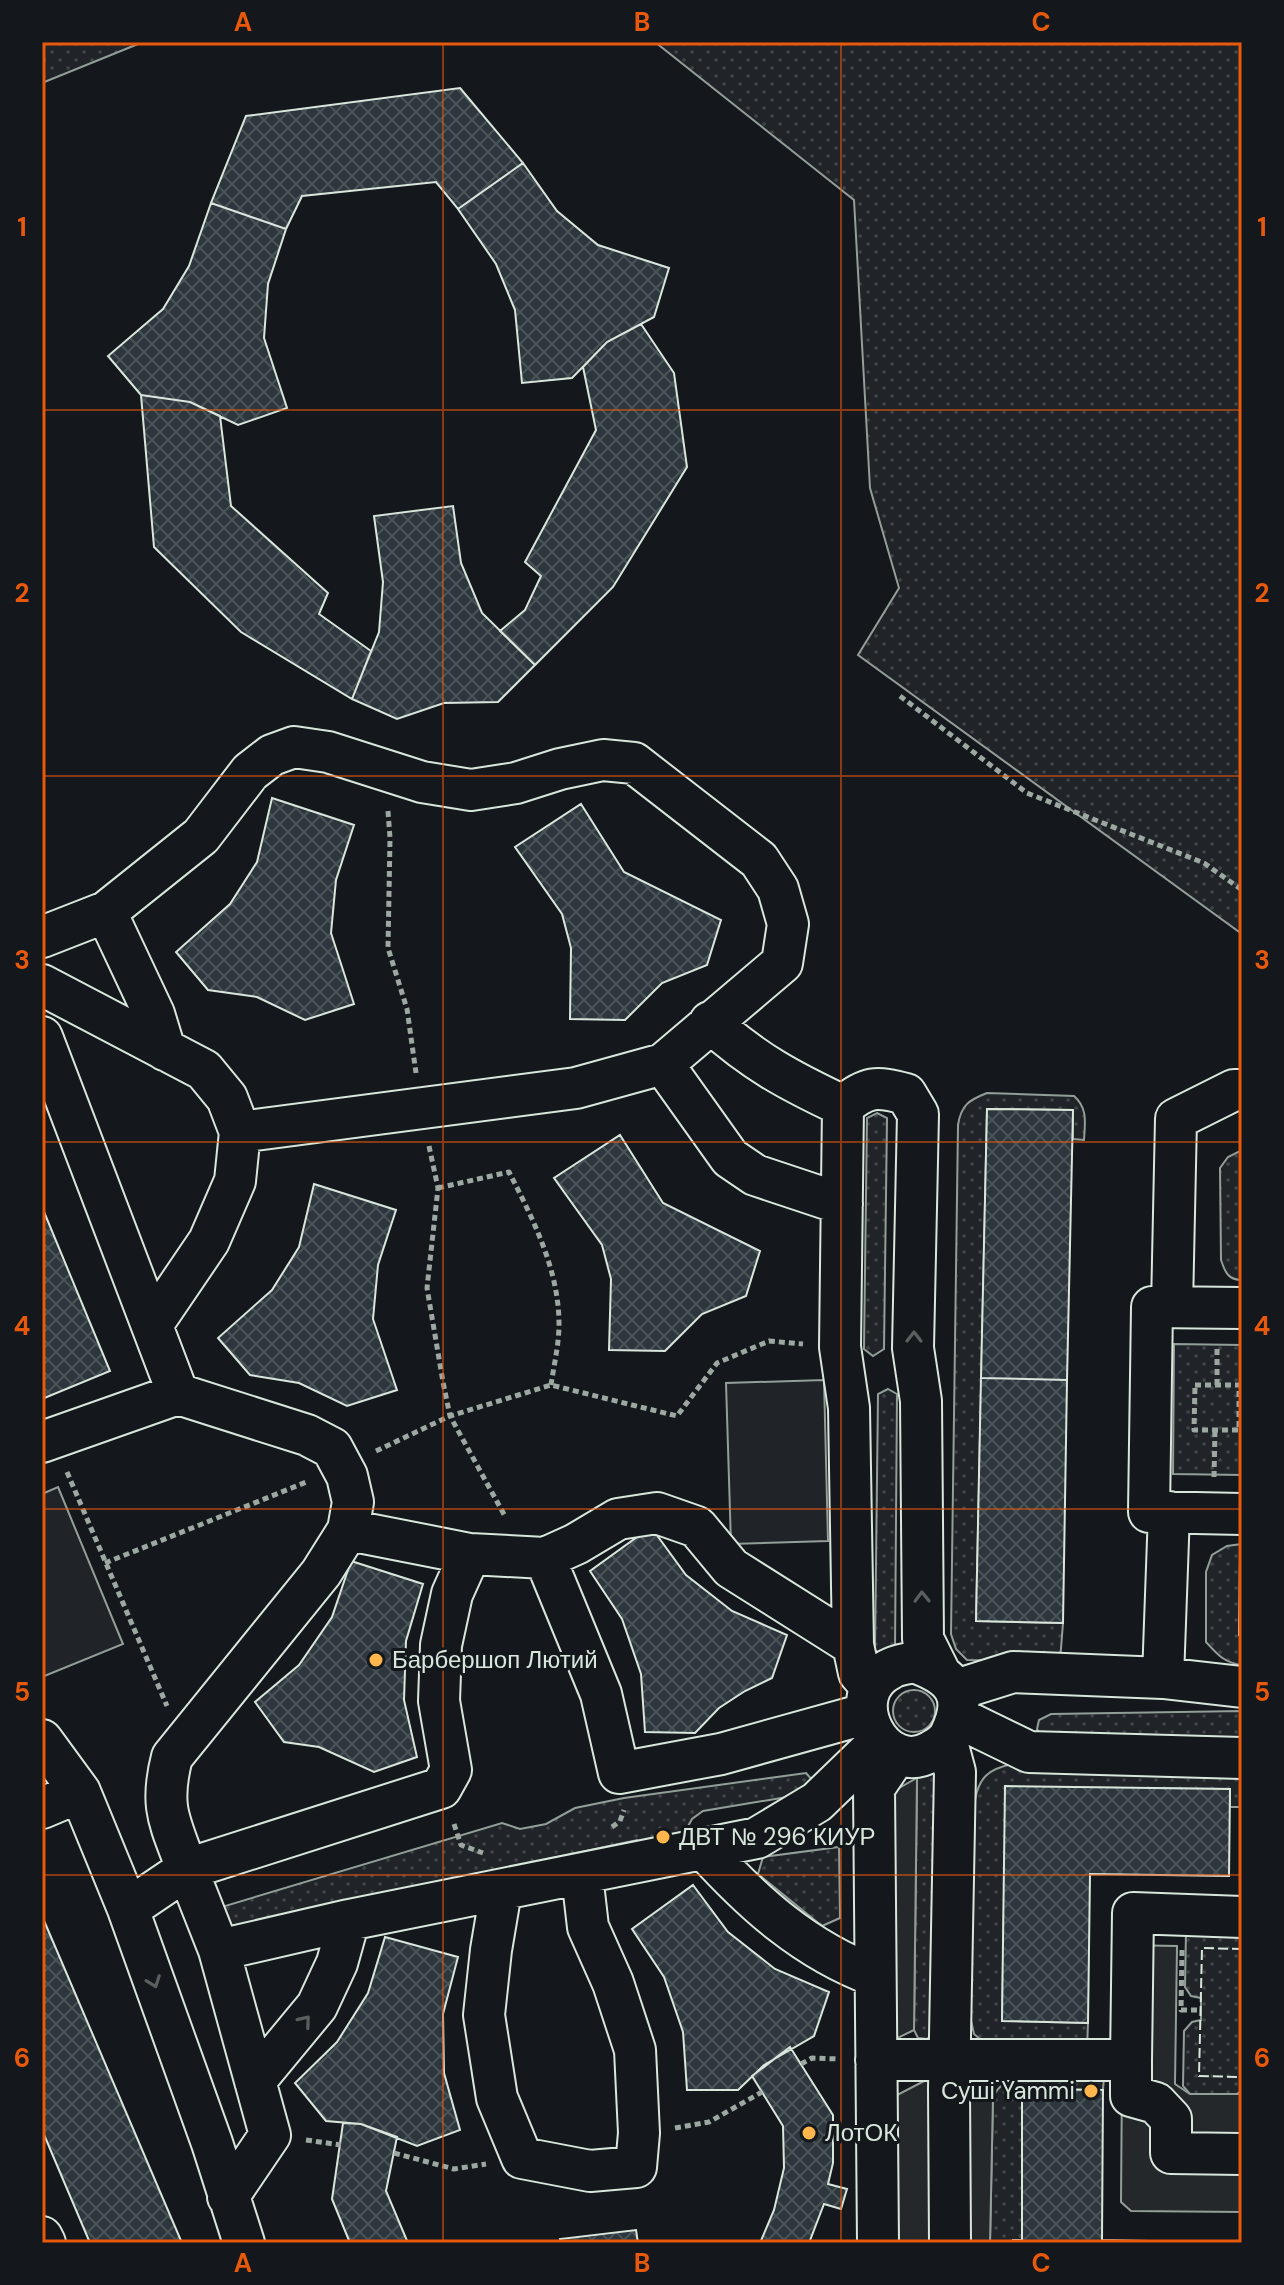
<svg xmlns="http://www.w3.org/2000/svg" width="1284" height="2285" viewBox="0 0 1284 2285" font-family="'DM Sans',sans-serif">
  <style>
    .grass { fill: url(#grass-dots); stroke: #939e99; stroke-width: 2 }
    .garden { fill: #202428; stroke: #939e99; stroke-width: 2 }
    .parking { fill: #24282b; stroke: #939e99; stroke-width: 2 }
    .building { fill: url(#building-cross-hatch); stroke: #d8e6dc; stroke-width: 2 }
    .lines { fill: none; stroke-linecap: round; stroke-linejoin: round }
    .minor-casing { stroke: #d8e6dc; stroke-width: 44 }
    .path { stroke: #9da8a2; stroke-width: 5; stroke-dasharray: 6 4; stroke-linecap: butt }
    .minor { stroke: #14181c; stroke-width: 40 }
    .fence { stroke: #d8e6dc; stroke-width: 2; stroke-dasharray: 10 4; stroke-linecap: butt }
    .oneway { stroke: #59605f }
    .grid { fill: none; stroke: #e8590c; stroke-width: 2; stroke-opacity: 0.55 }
    .poi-dot { fill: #ffb74d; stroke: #14181c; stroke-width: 3 }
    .labels { text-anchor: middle; stroke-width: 6; stroke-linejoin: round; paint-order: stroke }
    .poi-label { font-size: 24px; fill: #d8e6dc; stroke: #14181c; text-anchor: start }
    .neatline { fill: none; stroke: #e8590c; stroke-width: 3 }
    .grid-label { font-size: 26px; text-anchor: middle; font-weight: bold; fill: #e8590c }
  </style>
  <defs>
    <pattern id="grass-dots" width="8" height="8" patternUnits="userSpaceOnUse" patternTransform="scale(2)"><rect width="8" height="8" fill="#202428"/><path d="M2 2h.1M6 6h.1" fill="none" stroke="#404447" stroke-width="1.8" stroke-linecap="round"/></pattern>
    <pattern id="building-cross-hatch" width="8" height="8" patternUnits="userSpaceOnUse" patternTransform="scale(2)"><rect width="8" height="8" fill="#2c363c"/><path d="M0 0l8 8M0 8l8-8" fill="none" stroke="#4a5358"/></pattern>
  </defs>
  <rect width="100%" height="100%" fill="#14181c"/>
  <path class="grass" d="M42,42H143L42,83Z
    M655,42H1242V934L858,655L899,588L870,488L854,200Z
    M987,1093L1074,1096C1088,1108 1085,1123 1084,1140L1073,1139V1110L987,1109L976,1621L1063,1623L1060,1661L967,1660L956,1649L951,1634L958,1125C961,1105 969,1100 987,1093Z
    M877,1113L887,1118L884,1349L873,1356L864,1349L867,1118Z
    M1242,1150V1280C1228,1280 1225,1272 1221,1260L1220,1168L1228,1157Z
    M1174,1344L1242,1345V1475L1173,1474Z
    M888,1389L897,1394L895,1650L884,1655L875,1650L878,1394Z
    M1242,1544L1239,1635H1242V1665C1224,1663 1217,1654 1206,1642V1572L1212,1555L1227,1546Z
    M893 1711a21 21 0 1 1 42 0a21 21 0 1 1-42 0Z
    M1242,1711V1741L1042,1738L1037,1729L1039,1720L1051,1714Z
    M1012,1764L1228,1768L1242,1778V1807H1230V1789L1006,1787L1002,2021L1088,2023L1087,2048L987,2045L974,2034L970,2016L975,1800C979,1777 989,1769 1012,1764Z
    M924,1772H932L938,1779L934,2033L927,2039L918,2038L914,2030L917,1778Z
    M806,1773L814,1782L805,1794L703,1811L692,1819L680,1841L645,1851L637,1840L234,1926L221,1924L218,1916L225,1906L502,1823L520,1829L546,1824L575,1808L624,1798Z
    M839,1847L840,1918L822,1926L758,1874L763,1857Z
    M1186,1931H1242V2090L1237,2094H1190L1183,2086L1184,2031L1192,2022L1201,2020V1998L1191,1996L1185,1987Z
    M1022,2076L1104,2077L1103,2090L1023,2089L1022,2240L990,2243L993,2097C999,2084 1009,2080 1022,2076Z"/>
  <path class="garden" d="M824,1380L828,1541L731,1544L726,1383Z
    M58,1487L123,1644L42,1677V1494Z"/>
  <path class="parking" d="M917,1778L914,2030L875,2049L874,1802Z
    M1123,1945L1177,1946L1175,2084L1190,2094H1242V2212L1131,2211L1121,2202Z
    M926,2080L935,2086L993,2097L990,2243H878L876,2106Z"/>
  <path class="building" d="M460,88L523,163L458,209L436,182L302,196L286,229L211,203L246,116Z
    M523,163L557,211L598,245L669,268L654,317L607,342L572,378L522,383L515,310L496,264L458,209Z
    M211,203L286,229L268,284L264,338L287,408L238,425L190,402L141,395L108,356L163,309L189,266Z
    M641,324L674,373L687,467L613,587L535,665L500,631L525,610L541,576L525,562L596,430L583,367L607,342Z
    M141,395L190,402L220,416L231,506L328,593L319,614L371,651L352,699L241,632L154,547Z
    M453,506L461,563L482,613L535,665L498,702L444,703L397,719L352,699L379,632L383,582L374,516Z
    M272,798L354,825L336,880L331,933L354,1004L305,1020L257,997L208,990L176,952L230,904L257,862Z
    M581,804L624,872L721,920L707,965L662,983L625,1020L570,1019L571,948L562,914L515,847Z
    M987,1109L1073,1110L1067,1380L981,1378Z
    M620,1135L663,1203L760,1251L746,1296L702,1314L665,1351L609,1350L611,1279L602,1245L554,1178Z
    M1241,1165H1242V1251H1240Z
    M314,1184L396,1210L378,1265L373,1319L397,1390L347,1406L299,1383L250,1375L218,1338L272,1290L299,1247Z
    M42,1207L110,1371L42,1399Z
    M981,1378L1067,1380L1063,1623L976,1621Z
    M651,1527L686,1575L732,1611L787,1635L772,1678L745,1691L719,1708L695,1733L645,1732L641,1674L622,1619L590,1571Z
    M1240,1558H1242V1635H1239Z
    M351,1561L423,1584L406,1641L404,1700L417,1757L374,1772L319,1747L284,1742L255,1702L299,1665L332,1617Z
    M1005,1786L1230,1789L1229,1876L1090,1874L1088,2023L1002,2021Z
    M693,1885L728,1932L775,1969L829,1992L814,2036L764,2065L738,2090H687L683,2032L664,1977L632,1929Z
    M42,1916L182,2243H90L42,2130Z
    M385,1937L458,1957L443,2014L444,2073L460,2130L417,2146L361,2124L326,2121L295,2083L337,2042L368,1993Z
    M790,2047L833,2115V2163L828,2184L847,2189L841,2209L824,2204L809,2243H760L774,2210L784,2168L783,2126L752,2076Z
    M1022,2089L1103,2090L1102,2240L1242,2243H1013V2240H1022Z
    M343,2123L361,2124L397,2137L386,2191L408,2243H350L332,2199Z
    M636,2230L638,2243H561L560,2239Z"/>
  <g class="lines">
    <g class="minor-casing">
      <path id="minor" d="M106,912L154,1014L165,1050
        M42,937L106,912L201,836L250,772L272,755L294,747L328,752L422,782L471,790L516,783L560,769L603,760L634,763L759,860L778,889L788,924L782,963L663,1064L576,1088L240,1132
        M42,985L204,1070L227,1098L240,1132L235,1181L209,1241L152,1325
        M710,1022C754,1062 790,1081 843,1106
        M42,1037L178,1394
        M663,1064L730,1158L755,1175L842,1204
        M1172,1307L1176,1119L1234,1090H1242
        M1242,1308L1152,1307L1149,1512L1242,1514
        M42,1442L178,1394L307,1435L332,1448L347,1476L353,1502L348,1530
        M1169,1512L1163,1678L1242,1687
        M470,1554L452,1594L441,1645L439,1701L451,1770L441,1788L187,1869C170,1822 159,1808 172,1757L321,1573L348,1530L470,1554L545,1558L576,1544L618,1519L657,1513L697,1527L731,1568L853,1645
        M545,1558L601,1694L619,1773L721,1754L865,1714
        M914,1662C953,1676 970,1694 950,1735C946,1743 940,1746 932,1751C883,1780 838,1695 890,1669C896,1665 906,1664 914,1662Z
        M871,1687L859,1673L853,1645L849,1408L840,1347L843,1106C867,1086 876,1086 906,1094L918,1114L913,1348L921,1401L923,1639L939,1671
        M956,1690L1013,1672L1163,1678
        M959,1718L1029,1752L1242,1758
        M42,1740L80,1792
        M947,1742L955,1772L949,2089L950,2243
        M42,1808L80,1792L128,1909L212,2143L244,2243
        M704,1849C753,1903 805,1950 875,1976
        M501,1891L491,1950L484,2015L497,2098L522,2158L590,2171L636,2167L639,2133L635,2050L613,1983L588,1927L582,1875
        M128,1909L187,1869L219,1950L349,1920L757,1838L817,1802L879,1742
        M219,1950L270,2135L228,2197
        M876,2060H1131V2096L1156,2103L1171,2119V2153L1242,2154
        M1131,2060L1133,1913L1242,1917
        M255,2081L317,2006L337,1963L349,1920
        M42,2237L45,2243
        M878,2243L874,1788L897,1754"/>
    </g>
    <path class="path" d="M900,696L1027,793L1204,863L1242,890
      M388,811L390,838L388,948L407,1009L416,1073
      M429,1146L438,1188L427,1288L443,1382L450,1416L506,1518
      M438,1188L509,1172C533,1219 559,1270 559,1324C559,1344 554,1365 551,1385
      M1195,1385H1239V1430H1194Z
      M1217,1385V1346
      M376,1451L450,1416L551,1385L677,1416L717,1363L769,1341L803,1344
      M67,1472L167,1706
      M1214,1477L1215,1430
      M105,1563L309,1481
      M454,1824L461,1845L483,1853
      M612,1827L620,1821L624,1810
      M1182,1950L1181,2010H1201
      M801,2064L812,2058L839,2059
      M675,2128L709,2122L762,2092
      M306,2140L341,2145
      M394,2153L454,2169L486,2164"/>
    <use href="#minor" class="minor"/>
    <path class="fence" d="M1242,1949L1202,1948L1199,2076L1242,2077"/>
  </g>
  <defs><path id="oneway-chevron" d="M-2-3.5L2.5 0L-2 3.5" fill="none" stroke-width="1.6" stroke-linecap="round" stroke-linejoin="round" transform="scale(2)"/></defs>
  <g class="oneway">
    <use href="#oneway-chevron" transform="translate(914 1337) rotate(-90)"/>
    <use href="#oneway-chevron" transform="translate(922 1597) rotate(-91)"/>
    <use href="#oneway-chevron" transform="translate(154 1982) rotate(70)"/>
    <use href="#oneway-chevron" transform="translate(305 2021) rotate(-50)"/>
  </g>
  <path class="grid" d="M443,42V2243M841,42V2243M42,410H1242M42,776H1242M42,1142H1242M42,1509H1242M42,1875H1242"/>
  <g class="poi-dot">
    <circle cx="376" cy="1660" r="8"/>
    <circle cx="663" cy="1837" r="8"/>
    <circle cx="1091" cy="2091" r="8"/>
    <circle cx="809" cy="2133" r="8"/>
  </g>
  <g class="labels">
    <g class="poi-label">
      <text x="392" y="1668">Барбершоп Лютий</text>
      <text x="679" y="1845">ДВТ № 296 КИУР</text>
      <text x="1075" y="2099" text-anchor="end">Суші Yammi</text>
      <text x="825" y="2141">ЛотОК</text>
    </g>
  </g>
  <rect width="1284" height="2285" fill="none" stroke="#14181c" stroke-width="88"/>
  <rect x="44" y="44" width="1196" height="2197" class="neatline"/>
  <g class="grid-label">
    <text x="243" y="31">A</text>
    <text x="642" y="31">B</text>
    <text x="1041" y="31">C</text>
    <text x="22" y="236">1</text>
    <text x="1262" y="236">1</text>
    <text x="22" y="602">2</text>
    <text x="1262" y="602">2</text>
    <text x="22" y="969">3</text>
    <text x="1262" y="969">3</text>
    <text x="22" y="1335">4</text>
    <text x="1262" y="1335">4</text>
    <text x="22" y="1701">5</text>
    <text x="1262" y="1701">5</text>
    <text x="22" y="2067">6</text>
    <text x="1262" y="2067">6</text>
    <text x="243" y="2272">A</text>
    <text x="642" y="2272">B</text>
    <text x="1041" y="2272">C</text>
  </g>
</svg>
